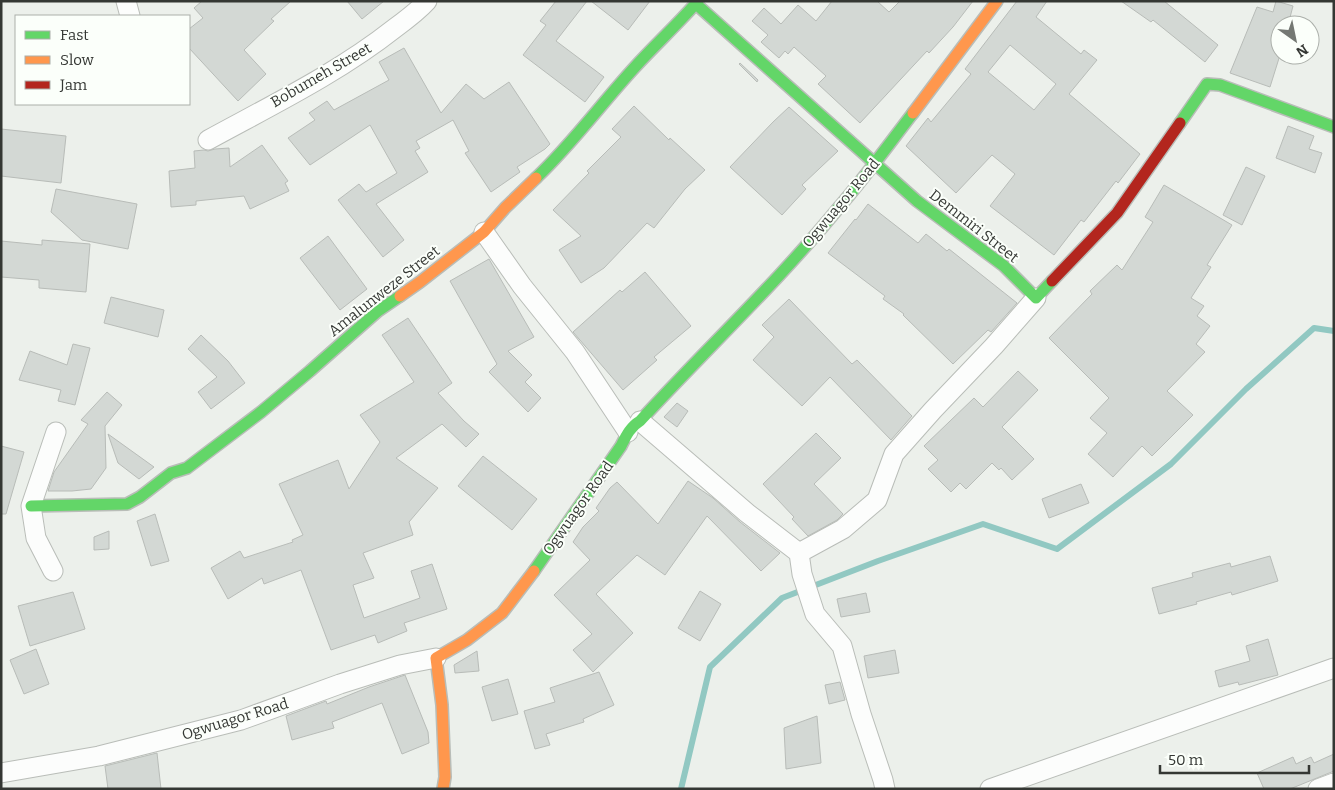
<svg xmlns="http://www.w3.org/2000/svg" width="1335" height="790" viewBox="0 0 1335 790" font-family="Bitter,serif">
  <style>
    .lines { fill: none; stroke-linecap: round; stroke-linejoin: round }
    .stream { stroke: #91c8c2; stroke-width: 6 }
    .building { fill: #d3d8d4; stroke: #b8bcb8; fill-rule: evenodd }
    .street-casing { stroke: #b9bdb8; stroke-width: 21 }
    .fast-casing { stroke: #b9bdb8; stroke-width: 14 }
    .slow-casing { stroke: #b9bdb8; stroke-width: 14 }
    .jam-casing { stroke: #b9bdb8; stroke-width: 14 }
    .street { stroke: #fcfdfc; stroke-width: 19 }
    .fast { stroke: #63d668; stroke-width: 11 }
    .slow { stroke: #ff974d; stroke-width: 11 }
    .jam { stroke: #b3261e; stroke-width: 11 }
    .labels { text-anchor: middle; stroke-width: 4; stroke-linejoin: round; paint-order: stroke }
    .street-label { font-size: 15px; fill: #343733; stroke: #fbfffa }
  </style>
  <rect width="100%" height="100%" fill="#ecf0eb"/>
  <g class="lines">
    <path class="stream" d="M681,789L710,667L782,598L878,561L983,524L1057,549L1171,464L1246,389L1314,328L1334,331"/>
  </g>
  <path class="building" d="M202,1H291L271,19L274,21L244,50L266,74L238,101L189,48V29L203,18L194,8Z
    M347,1H384L362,19Z
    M556,1H587L556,41L604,77L585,102L523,55L546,25L540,21Z
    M591,1H650L628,30Z
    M832,1H877L889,12L900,1H973L953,27L929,53L927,51L860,123L818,84L826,76L794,47L788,54L785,51L779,58L761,42L768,35L752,21L764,8L781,24L798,5L816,21Z
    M1017,1H1047L1036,17L1081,54L1084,50L1097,60L1069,94L1140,154L1118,183L1116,181L1084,222L1081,220L1054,255L990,206L1015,174L992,155L956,193L906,146L928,118L931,122L971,74L965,69ZM1010,45L1056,84L1034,110L988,72Z
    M1121,1H1164L1218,45L1205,62L1153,20L1151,22Z
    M1276,1L1293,6L1288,25H1280V55L1270,87L1230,73L1257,7L1273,12Z
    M404,48L441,113L466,84L484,99L509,82L550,144L545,149L517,167L520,172L491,192L465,153L469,151L453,120L416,141L420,148L415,151L428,172L376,204L404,240L383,257L338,200L359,184L366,192L397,173L370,125L310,165L288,138L315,120L309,113L327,101L334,110L389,80L379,62Z
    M740,63L758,80L757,82L739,64Z
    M634,106L669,140L670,138L705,170L685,189L654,228L647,223L604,268L581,283L559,250L581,236L553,210L589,173L587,171L621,137L612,129Z
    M789,107L838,151L802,185L806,189L782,215L730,167L773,122Z
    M1288,126L1314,136L1309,149L1322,153L1315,173L1276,158Z
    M1,129L66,136L61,183L1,176Z
    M262,145L288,181L285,183L289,191L250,209L244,196L196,201V205L171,207L169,171L195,168L194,151L204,150L208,151L215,149L229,148L230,167Z
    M1246,167L1265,176L1242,225L1223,215Z
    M1164,185L1232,225L1207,265L1211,267L1191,298L1204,306L1197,316L1210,326L1196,344L1205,352L1167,391L1193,415L1152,456L1142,446L1113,477L1088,454L1107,433L1090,418L1109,398L1049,338L1092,294L1090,291L1117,265L1122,270L1153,222L1145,217Z
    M56,189L137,204L128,249L82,240L51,212Z
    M868,204L918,243L926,234L947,251L949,249L1017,303L991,332L988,330L953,364L903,315L904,314L883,299L885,296L828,253L855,219L856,220Z
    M328,236L367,289L340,310L300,258Z
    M42,240L90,244L86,292L39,288V280L1,277V241L42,245Z
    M489,259L534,337L508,351L532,375L525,382L541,398L528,412L489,372L497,364L450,281Z
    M645,272L691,326L654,357L657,360L623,390L573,332L620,290L622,292Z
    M111,297L164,310L158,337L104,323Z
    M789,299L852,364L857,360L912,416L891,440L830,377L802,406L753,360L774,337L762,325Z
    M408,318L452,383L438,393L464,421L479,434L466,447L442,424L396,458L438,488L409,522L413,535L363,553L374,578L353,585L364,618L420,598L411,571L432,564L447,609L404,623L407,631L390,638L378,643L375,635L331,650L301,570L264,584L262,578L228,599L211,568L240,551L244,558L293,542L292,540L303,535L279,484L338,460L349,489L380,442L360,415L414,382L382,335Z
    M201,335L228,361L245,383L211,409L198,392L217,377L188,349Z
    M73,344L90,348L75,405L58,401L61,390L19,380L30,351L67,365Z
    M1018,371L1038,390L1002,427L1034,459L1012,480L1001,468L999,470L992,463L966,489L960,483L951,492L928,469L938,460L924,446L974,398L983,407Z
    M107,392L122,405L105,426L106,468L91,489L72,491H48L54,472L88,424L81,420Z
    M677,403L688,411L677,427L664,417Z
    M816,433L841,458L814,484L843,514L837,520L808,536L792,519L794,517L763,484Z
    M108,434L154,467L139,479L118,463Z
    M1,446L24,452L6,514H1Z
    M483,456L537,499L512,530L458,486Z
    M688,481L713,498L740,522L780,553L761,571L707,516L665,575L637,555L596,594L633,633L593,672L573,650L592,634L554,595L590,560L573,542L583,527L599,511L596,508L610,488L617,482L658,524Z
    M1081,484L1089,503L1049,518L1042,499Z
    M155,514L169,561L151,566L137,521Z
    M109,531V549L94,550V537Z
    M1270,556L1278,581L1232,595L1231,592L1196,602L1197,604L1159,614L1152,588L1193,577L1192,573L1230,563L1231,567Z
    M700,591L721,604L700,641L678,628Z
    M73,592L85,629L30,646L18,606Z
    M866,593L870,612L841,617L837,599Z
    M1268,639L1278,675L1239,685L1238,682L1219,687L1215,671L1250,661L1246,646Z
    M36,649L49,684L24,694L10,660Z
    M895,650L899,673L868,678L864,656Z
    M477,651L479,671L455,673L454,665Z
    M599,672L614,705L583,719L584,722L546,734L550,745L535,749L524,711L555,702L550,688Z
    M405,675L428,732L429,743L402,754L382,703L332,722L334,728L292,740L286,716L326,701L327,704L369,687Z
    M508,679L518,714L492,721L482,687Z
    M840,682L845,700L829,704L825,685Z
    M817,716L821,763L786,769L784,728Z
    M157,753L161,789H108L105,766Z
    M1334,754V771L1290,789H1264L1257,773L1293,757L1296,764L1311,757L1314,763Z"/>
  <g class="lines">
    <g class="street-casing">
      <path id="street" d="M126,1L130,16
        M208,140C272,105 338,73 395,28C406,20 418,11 427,1
        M484,232L522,286L575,352L628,432
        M640,421L747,513L799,553L802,574L815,614L842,646L861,714L883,780L885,789
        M799,553L843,529L877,500L894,454L933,410L994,346L1036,298
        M53,571L36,538L31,506L56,432
        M1,773L99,756L241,720L340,684L400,665L436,658
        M990,789L1334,668
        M1318,789L1334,783"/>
    </g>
    <g class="fast-casing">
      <path id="fast" d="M696,4L917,201L1004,266L1036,298L1052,281
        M1180,123L1207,84L1220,85L1334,127
        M536,178C572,144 601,104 635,67C655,45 678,24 698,1
        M31,506L127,504L140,497L171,473L187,468L261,412L310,371L378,311L400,296
        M534,571L621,446C626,436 630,427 640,421C706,349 778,282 840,206C866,176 889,144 913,113"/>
    </g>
    <g class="slow-casing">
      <path id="slow" d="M913,113L997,1
        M400,296L420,282L484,232L505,208L536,178
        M443,789L445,777L442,705L436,658L467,640L502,613L534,571"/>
    </g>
    <g class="jam-casing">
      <path id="jam" d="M1052,281L1117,213L1180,123"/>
    </g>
    <use href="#street" class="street"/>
    <use href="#fast" class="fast"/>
    <use href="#slow" class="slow"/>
    <use href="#jam" class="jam"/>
  </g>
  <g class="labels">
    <g class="street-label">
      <text transform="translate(321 75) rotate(-30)" y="5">Bobumeh Street</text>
      <text transform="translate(841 203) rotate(-50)" y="5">Ogwuagor Road</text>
      <text transform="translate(974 226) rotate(38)" y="5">Demmiri Street</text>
      <text transform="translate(384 291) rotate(-38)" y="5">Amalunweze Street</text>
      <text transform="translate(578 508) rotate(-55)" y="5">Ogwuagor Road</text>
      <text transform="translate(235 719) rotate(-17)" y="5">Ogwuagor Road</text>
    </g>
  </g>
  <rect width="1335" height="790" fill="none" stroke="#343733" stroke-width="5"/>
  <rect x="15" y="15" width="175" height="90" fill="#fbfffa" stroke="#abafaa"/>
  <rect x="25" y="31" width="25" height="8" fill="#63d668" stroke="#abafaa"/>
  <text x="60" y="40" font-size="15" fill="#343733">Fast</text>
  <rect x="25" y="56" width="25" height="8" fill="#ff974d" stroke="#abafaa"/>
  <text x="60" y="65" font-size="15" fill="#343733">Slow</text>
  <rect x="25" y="81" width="25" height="8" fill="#b3261e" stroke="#abafaa"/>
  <text x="60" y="90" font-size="15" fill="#343733">Jam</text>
  <g transform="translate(1295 40) rotate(147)"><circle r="24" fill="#fbfffa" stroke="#abafaa"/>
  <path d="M0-4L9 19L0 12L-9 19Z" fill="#747873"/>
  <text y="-8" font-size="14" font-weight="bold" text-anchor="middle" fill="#343733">N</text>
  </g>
  <path d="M1160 765v8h149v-8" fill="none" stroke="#343733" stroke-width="2.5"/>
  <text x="1168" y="765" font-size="15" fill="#343733" stroke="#fbfffa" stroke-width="4" paint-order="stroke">50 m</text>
</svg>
